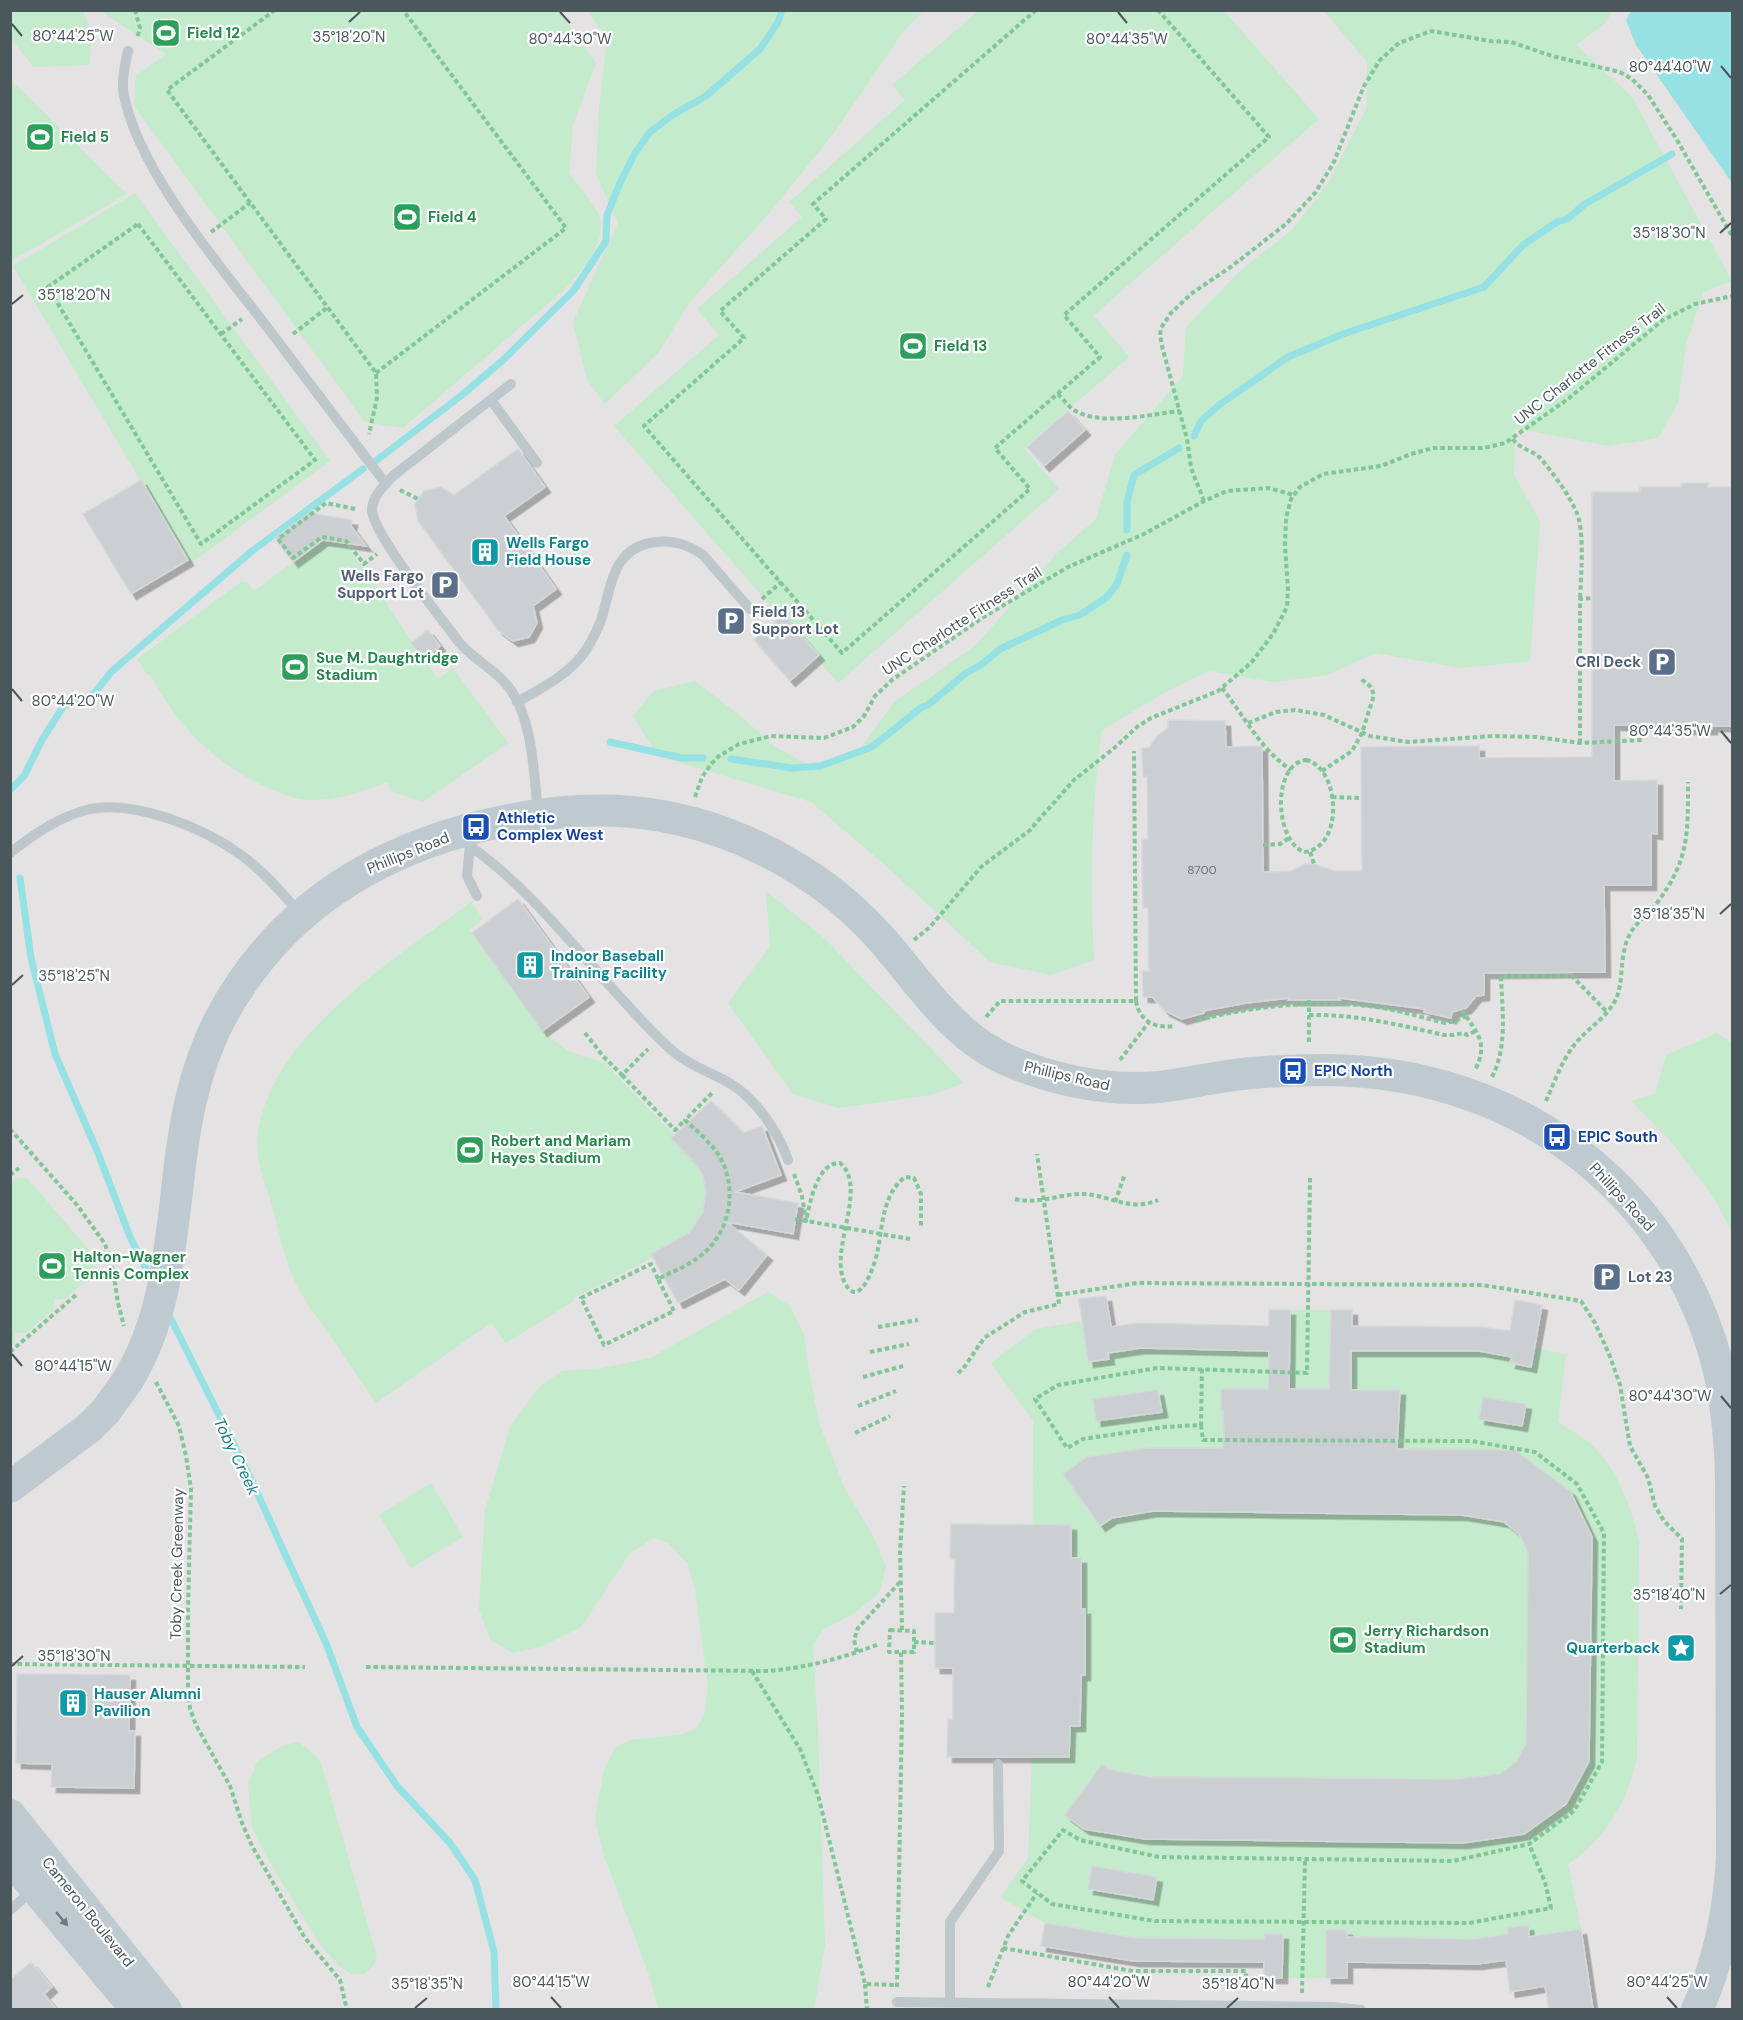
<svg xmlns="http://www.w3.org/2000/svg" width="1743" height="2020" viewBox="0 0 1743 2020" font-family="'DM Sans',sans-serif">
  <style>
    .education { fill: #e4e2e2 }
    .green { fill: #c4ebcc }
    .water { fill: #96e1e4 }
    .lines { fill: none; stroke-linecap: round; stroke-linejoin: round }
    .stream { stroke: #96e1e4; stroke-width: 7 }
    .building { fill: #cbcfd2; stroke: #d5d8db; stroke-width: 1.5; filter: url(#shadow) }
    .path { stroke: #80c697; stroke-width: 4; stroke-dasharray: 4.5 3; stroke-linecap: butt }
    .lane { stroke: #bec7cc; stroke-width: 10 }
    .secondary { stroke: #becad0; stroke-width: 32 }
    .secondary-bridge { stroke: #becad0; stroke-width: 32 }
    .oneway { fill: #6d7a7f }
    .ticks { fill: none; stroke: #4a575c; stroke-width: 2 }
    .labels { text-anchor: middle; stroke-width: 4.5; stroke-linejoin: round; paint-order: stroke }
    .number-label { font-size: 12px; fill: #6a757a }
    .leisure-label { font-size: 15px; font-weight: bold; fill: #27864d; stroke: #fff; text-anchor: start }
    .street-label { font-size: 15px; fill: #4a575c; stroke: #fff }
    .culture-label { font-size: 15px; font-weight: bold; fill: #0d838f; stroke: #fff; text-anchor: start }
    .service-label { font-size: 15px; font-weight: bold; fill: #4e5e75; stroke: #fff; text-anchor: end }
    .transit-label { font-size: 15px; font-weight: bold; fill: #164399; stroke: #fff; text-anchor: start }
    .water-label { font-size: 16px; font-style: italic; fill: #197f82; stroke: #fff }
    .ticks-label { font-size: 15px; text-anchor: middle; fill: #4a575c; stroke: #fff; stroke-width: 4.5; stroke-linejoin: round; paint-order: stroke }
  </style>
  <defs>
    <filter id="shadow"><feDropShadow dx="5.5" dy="5.5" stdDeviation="0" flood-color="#0004"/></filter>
  </defs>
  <rect width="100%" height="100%" fill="#f3f1f1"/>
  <path class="education" d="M11,11H1732V2009H11Z"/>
  <path class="green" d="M10,11H83L92,36L89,65L34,67L11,39Z
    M100,11H559L596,63L573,125L569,173C578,185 589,198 597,211C612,238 581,271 565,289L403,428L365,422L134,106L136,76L166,54Z
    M587,11H923L903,32L833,134L771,211L689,303L659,352L605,404L587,380L573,322L618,223L596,174L599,108L607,38Z
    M978,11H1224L1319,119L1094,315L1129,357L1024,448L1059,489L838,683L816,658L818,655L783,615L780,617L614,426L719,335L697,309L802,217L789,202L905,100L892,85Z
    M1324,11H1613L1605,23L1576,45L1632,97L1732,281L1703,292L1686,345L1678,403L1658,438L1609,446L1515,428L1514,475L1540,521L1530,661L1461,668L1375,653L1328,675L1274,682L1209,671L1162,694L1102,730C1091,806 1090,884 1094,960L1051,975L990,962L884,864L811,802L658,756L633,716L654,691L695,681L742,717L774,746L813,768L855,756L894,702L975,646L1056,554L1096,519L1115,455L1183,376L1186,327L1242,269L1291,231L1329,182L1367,107V62Z
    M11,80L127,194L11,261H10Z
    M135,193L330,461L190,564L13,266Z
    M323,540L344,543C378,586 405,635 438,679L453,668L508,743L423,802L391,791L388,782C363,791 339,800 312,800C293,800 277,792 260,784C211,760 176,724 151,676L147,674L137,659L242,581L248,583L254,591Z
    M766,891L825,939L964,1083L931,1095L839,1108L793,1094L728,1003L770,946Z
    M471,902L483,919L470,930L542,1031L568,1051L605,1063L674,1135L671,1138C683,1149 698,1161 703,1177C710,1196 704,1218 690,1232C684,1238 677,1241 671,1246C640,1266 606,1281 573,1298L574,1301L506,1343L491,1323L376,1403C359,1378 342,1353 325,1328C316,1316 307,1304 299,1290C286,1265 280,1236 273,1209C266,1185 254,1158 258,1133C272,1033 396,959 471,902Z
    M1717,1033L1732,1043V1232L1713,1196L1669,1139L1631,1101L1655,1094L1666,1055Z
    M16,1178H27L95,1257L93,1275L65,1299H54V1309L26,1333H15V1343L11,1347L10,1183Z
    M768,1292L790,1306L804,1335L809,1371L819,1423L845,1489L872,1534L886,1567L879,1593L856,1612L823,1630L813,1645L818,1733L825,1945L814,2009H658L649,1975L604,1856L595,1819L604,1770L614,1749L629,1740L679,1735L695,1729L704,1716L708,1687L695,1590L688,1564L668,1543L654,1538L630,1553L581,1627L543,1646L513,1653L490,1639L479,1609L485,1510L510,1427L539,1387L562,1371L602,1368L650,1358Z
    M1290,1310H1331L1330,1356L1351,1357V1351H1479L1512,1357L1511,1363L1531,1367L1534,1348L1566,1354L1558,1422C1567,1428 1577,1433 1586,1440C1616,1464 1632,1507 1639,1543L1637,1758C1628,1800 1605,1840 1568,1864L1581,1929L1529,1937L1527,1925L1507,1928L1508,1934L1475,1939L1347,1937V1930L1326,1978H1282V1934H1264V1939L1136,1938L1045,1923L1000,1897L1028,1858L1032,1757L1033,1421L991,1363L1036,1329L1082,1321L1088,1362L1109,1359L1108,1353L1141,1348L1269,1351V1358H1289Z
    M431,1483L463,1537L411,1568L379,1515Z
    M299,1742L320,1760L377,1957L373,1966L364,1974H351L339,1966L319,1943L271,1864L252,1828L248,1785L257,1762L282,1746Z"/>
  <path class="water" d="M1631,11H1732V183L1636,45L1626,20Z"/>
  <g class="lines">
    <path class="stream" d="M1194,436L1201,421L1219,405L1288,357L1343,334L1484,287L1523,245L1557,222L1567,219L1585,204L1672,154
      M377,460L462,395L503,360L574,290L606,241L607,215L620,183L635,153L650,132L674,114L706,96L760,49L778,22L782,10
      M1127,530V502L1134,475L1179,448
      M610,742L682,758H703
      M731,759L792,768L820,766L872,747L922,707L928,705L966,673L981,665L1000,649L1062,620L1080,615L1107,597L1117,584L1127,555
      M10,790L24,776L42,740L63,707L94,694L111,672L252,551L363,469
      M20,878L31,958L55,1054L98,1153L130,1237L153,1282
      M167,1311L250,1477L290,1565L326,1643L357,1727L397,1786L450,1843L475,1880L494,1952L496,2010"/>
  </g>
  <path class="building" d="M1068,411L1085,430L1044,466L1027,447Z
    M518,449L545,487L504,516L556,589L533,606L537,623L529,637L513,641L498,630L418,521L415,504L424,491L440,487L454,495Z
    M141,480L188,560L131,594L83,514Z
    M1681,483H1708V487H1732V726H1712V729H1679V725H1614V781L1657,780V834L1651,833V885H1604L1605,972L1484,973V995L1476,996L1466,1008L1452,1012L1451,1018L1424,1012L1425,1009L1339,998L1340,1000H1288L1289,998L1246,1003L1203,1011L1204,1013L1182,1019L1165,1011L1152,997H1143L1142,971H1149L1148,908H1143L1142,839H1148L1147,776L1143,777L1142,748H1149L1157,736L1168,728V720L1225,721L1226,747L1262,746L1263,872L1291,871L1305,864H1314L1335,871H1362L1361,747L1479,746V758L1592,757V492H1640V487H1681Z
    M313,510L316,514L352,520L351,526L366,546L323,540L293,562L275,538Z
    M783,615L819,655L790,681L754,640Z
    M428,630L440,646L423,659L411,643Z
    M518,899L589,997L542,1031L472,933Z
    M711,1101L743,1133L762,1126L781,1175L735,1192L798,1203L793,1234L727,1222L767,1255L739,1290L725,1279L678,1303L651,1254L689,1233L703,1212L706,1192L703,1175L697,1165L671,1138Z
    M1106,1296L1111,1327L1139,1323L1269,1326V1310H1290L1289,1389H1329L1331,1310H1352V1326L1481,1327L1510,1331L1515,1300L1542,1305L1531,1367L1510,1363L1512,1357L1479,1351H1351V1390H1400L1397,1449L1515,1450L1570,1491L1592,1537L1589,1761L1566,1804L1524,1834L1463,1843L1145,1839L1084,1829L1065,1815L1102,1764L1108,1769L1150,1777L1459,1779L1500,1774L1516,1762L1526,1744L1528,1552L1519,1534L1504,1522L1462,1515L1153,1511L1112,1518L1100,1526L1063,1474L1087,1457L1148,1448H1222L1224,1436L1223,1411H1221V1389H1268L1269,1351L1141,1348L1108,1353L1109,1359L1088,1362L1079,1299Z
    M1158,1390L1162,1412L1096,1421L1093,1399Z
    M1483,1397L1526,1404L1522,1426L1479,1419Z
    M951,1524L1071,1525V1558H1081V1609H1085V1675H1081L1080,1726H1070L1069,1757H947L948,1719L953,1720V1668H935V1613H954L955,1559H950Z
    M17,1674L130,1675L129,1731H135L134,1788L51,1787L52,1764L16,1763Z
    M1092,1866L1157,1877L1153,1900L1088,1889Z
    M1045,1923L1136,1938L1264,1939V1934H1283L1282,1978H1264V1962L1134,1961L1041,1946Z
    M1528,1925L1529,1937L1581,1929L1593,2010H1549L1545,1986L1510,1992L1506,1960L1477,1964L1347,1962V1978H1326V1930H1347V1937L1475,1939L1508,1934L1507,1928Z
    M31,1962L52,1987L44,1994L57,2010H10V1980Z"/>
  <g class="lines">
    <path class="path" d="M135,10L140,28L137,38
      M275,10L167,90L376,373L377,398L369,434
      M1036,10L813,204L826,219L720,311L744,338L644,426L842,653L1030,489L995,448L1100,357L1064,315L1269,137L1158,10
      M138,224L315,460L201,544L48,287Z
      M211,232L250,203
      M221,334L242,319
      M293,334L328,307
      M376,373L566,228L403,10
      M1058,394C1063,399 1068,406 1074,410C1101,427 1150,414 1180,411
      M1513,439C1520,450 1534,450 1542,460C1554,475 1568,493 1576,511C1585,530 1581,576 1580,599
      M400,490L418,499
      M1204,501L1191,468L1187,439L1162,346L1160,335L1161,328L1171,313L1191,294L1232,266L1286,224L1315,193L1333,164L1364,86L1380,60L1399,43L1431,31L1490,41L1511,42L1552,56L1620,72L1632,79L1648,95L1677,140L1732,236
      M355,509L326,503L278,539L293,558L322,537L346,541L364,564L377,554
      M439,589L451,580
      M762,599L781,582
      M1222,688C1244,716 1261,750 1291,770
      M1248,723L1276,712L1295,710L1324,715L1370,736L1408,742L1493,736L1537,737L1580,743L1642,740
      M1580,743V599L1592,598
      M1306,760C1340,767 1345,848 1304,852C1274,840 1272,764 1306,760Z
      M1322,771L1352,751L1362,733L1374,695L1371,687L1360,678
      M695,797L702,777L712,763L719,756L739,744L771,736L824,738L853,727L864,716L875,696L892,680L982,618L1068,567L1144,534L1204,501L1227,491L1268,488L1294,495
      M1332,797L1362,798
      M1263,845L1280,844L1289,838
      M1310,852L1314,864
      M914,940L930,927L981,867L1029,831L1074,780L1113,749L1137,727L1151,718L1218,691L1251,663L1273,634L1287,607L1288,590L1285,546L1286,518L1291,499L1300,487L1323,474L1381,466L1411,454L1433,448H1484L1505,443L1568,399L1663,320L1695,304L1732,296
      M1309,1000V1045
      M1136,1001C1139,1021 1156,1029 1174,1026
      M1462,1010C1477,1033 1489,1043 1475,1070
      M1309,1015C1356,1014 1399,1025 1444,1035H1453L1464,1033L1467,1035L1476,1031
      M986,1017L1000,1001H1136L1134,751
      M1197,1020C1256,1006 1316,999 1377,1007C1400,1011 1422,1017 1445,1023L1456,1021L1466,1016
      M585,1033L603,1056L622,1075L648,1049
      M1120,1060L1149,1022
      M622,1075L675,1130L685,1120
      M1492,1077C1508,1046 1502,1010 1501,976H1572L1607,1012
      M1546,1101C1554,1083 1562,1060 1575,1044C1587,1029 1606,1018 1615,1001C1625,982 1618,956 1630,934C1636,922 1649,914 1657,903C1689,860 1688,834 1688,782
      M10,1129L77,1205L105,1244L113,1270L118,1303L124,1326
      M794,1174L802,1196L806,1221C810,1203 817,1162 840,1163C869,1187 828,1251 845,1283C860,1313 877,1259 878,1248C883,1223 883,1194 905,1177L914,1178L921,1194V1228
      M10,1175L19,1168
      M1015,1199C1039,1205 1061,1193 1085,1194C1112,1196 1129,1212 1158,1200
      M1115,1202L1125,1174
      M795,1219L910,1239
      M658,1279L651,1264L581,1298L604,1345L674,1311L658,1279C672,1272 687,1266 699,1257C728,1236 738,1194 722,1161C714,1145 698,1132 685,1120L713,1092
      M1058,1295L1137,1283L1482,1285L1581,1301L1595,1323L1609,1354L1620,1385L1630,1446L1648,1478L1655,1506L1664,1521L1682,1539L1681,1609
      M878,1327L918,1320
      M10,1352L76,1295
      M870,1352L909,1344
      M1202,1369L1201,1425L1164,1427L1083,1439L1067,1448L1035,1399L1058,1385L1157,1368L1307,1373L1310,1178
      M958,1373L963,1369L984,1338L1025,1312L1059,1304L1037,1154
      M863,1377L903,1366
      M156,1382L179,1426L186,1456L191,1489L188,1609V1688L190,1709L196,1725L230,1786L242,1823L252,1846L305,1938L340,1980L347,2010
      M858,1406L896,1391
      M1201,1425L1203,1440L1471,1441L1535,1452L1577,1484L1604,1533L1602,1762L1574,1811L1529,1844L1453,1861L1159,1857L1080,1840L1063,1830L1022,1881L1052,1904L1155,1921L1469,1923L1551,1908L1545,1882L1529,1844
      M855,1433L890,1416
      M890,1630L914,1631V1652H889Z
      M902,1630L900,1551L904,1486
      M914,1642L935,1643
      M1603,1648H1656
      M857,1652L854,1640L858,1628L900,1582
      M10,1664L305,1667
      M366,1667L767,1671C806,1668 843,1658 879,1644
      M752,1671L800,1749L818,1795L865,1984L894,1985
      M1003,1948L1132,1971H1246V1991
      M865,1984L867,2010
      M897,1987L902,1713L901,1652
      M988,1987L1008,1936L1037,1893
      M1302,1993L1305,1859"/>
    <path class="lane" d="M128,51C125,66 121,81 124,96C140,173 219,264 267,327C307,379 346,432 386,484
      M511,384L393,476C384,485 372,497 372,510C374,536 440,616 458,641C471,658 492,667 506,684C533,714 534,775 538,814
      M491,400L537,463
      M517,702C542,688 570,674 586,650C592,640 599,628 602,617C612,584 613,547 656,542C675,540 688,545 703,555L750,609
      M10,853C34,834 60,816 90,809C136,800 204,828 241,855C263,871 281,892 300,913
      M477,896L467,876L470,846C527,886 574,947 621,998C638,1017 656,1037 675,1053C692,1067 713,1073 731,1084C756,1099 779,1133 788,1160
      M10,1910L33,1890
      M897,2002L1332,2007L1361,2010
      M950,2003V1922L999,1851L998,1764"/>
    <path class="secondary" d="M177,1191C183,1132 192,1073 220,1019C272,921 357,861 463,831C579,799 681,801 788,863C825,884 857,911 885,943C924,989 956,1040 1014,1063C1059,1081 1110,1091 1159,1087C1180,1085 1200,1080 1221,1077C1256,1071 1291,1070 1326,1070C1510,1071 1669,1182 1717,1363C1727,1401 1730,1439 1731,1478L1732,1858C1729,1911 1719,1962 1697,2010
      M10,1487L89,1428L105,1412L128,1380
      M10,1815L166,2010
      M10,1858L137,2010"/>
    <path class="secondary-bridge" d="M128,1380C163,1322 169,1258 177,1191"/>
  </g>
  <defs><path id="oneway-solid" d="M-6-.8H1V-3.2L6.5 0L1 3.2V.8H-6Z" transform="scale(1.5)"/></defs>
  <use class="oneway" href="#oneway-solid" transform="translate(62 1919) rotate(50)"/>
  <path class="ticks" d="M560,12L570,23M1118,12L1127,23M349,22L360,12M12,24L22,36M1721,66L1731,78M1720,233L1731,223M12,304L23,295M12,689L22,701M1721,731L1731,743M1720,914L1731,904M12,985L23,975M12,1354L22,1366M1721,1396L1731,1408M1720,1594L1731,1585M12,1666L23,1656M551,1997L561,2008M1109,1997L1119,2008M1667,1997L1677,2008M415,2008L427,1998M1227,2008L1238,1998"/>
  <defs>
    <g id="stadium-square" transform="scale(1.5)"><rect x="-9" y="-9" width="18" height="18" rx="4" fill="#2e9e5b" stroke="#fff"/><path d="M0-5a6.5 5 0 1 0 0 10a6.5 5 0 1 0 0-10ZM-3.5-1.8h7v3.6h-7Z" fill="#fff"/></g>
    <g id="building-square" transform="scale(1.5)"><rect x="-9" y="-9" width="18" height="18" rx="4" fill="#0f9aa8" stroke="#fff"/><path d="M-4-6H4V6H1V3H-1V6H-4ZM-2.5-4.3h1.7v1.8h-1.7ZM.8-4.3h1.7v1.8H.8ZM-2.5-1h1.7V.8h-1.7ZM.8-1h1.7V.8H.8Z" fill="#fff"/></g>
    <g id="parking-square" transform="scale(1.5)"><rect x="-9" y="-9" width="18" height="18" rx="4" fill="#5c6f8a" stroke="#fff"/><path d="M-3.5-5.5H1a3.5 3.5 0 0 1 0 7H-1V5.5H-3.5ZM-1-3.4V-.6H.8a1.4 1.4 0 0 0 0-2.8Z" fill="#fff"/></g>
    <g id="bus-square" transform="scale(1.5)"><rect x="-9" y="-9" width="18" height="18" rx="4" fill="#1a4fb4" stroke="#fff"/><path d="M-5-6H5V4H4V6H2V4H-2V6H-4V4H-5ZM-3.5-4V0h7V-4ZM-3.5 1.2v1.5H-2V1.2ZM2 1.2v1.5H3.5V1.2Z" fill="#fff"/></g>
    <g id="sight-square" transform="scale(1.5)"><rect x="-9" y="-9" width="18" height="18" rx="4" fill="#0f9aa8" stroke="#fff"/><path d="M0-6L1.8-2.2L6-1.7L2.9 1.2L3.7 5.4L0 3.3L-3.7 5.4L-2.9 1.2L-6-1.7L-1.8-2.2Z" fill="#fff"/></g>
  </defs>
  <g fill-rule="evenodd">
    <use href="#stadium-square" x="166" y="33"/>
    <use href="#stadium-square" x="40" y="137"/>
    <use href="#stadium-square" x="407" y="217"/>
    <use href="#stadium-square" x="913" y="346"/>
    <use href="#building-square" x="485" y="552"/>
    <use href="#parking-square" x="445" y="585"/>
    <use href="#parking-square" x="731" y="621"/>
    <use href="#parking-square" x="1662" y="662"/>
    <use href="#stadium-square" x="295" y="667"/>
    <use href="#bus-square" x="476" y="827"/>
    <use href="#building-square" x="530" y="965"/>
    <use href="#bus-square" x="1293" y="1071"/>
    <use href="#bus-square" x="1557" y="1137"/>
    <use href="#stadium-square" x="470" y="1150"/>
    <use href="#stadium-square" x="52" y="1266"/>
    <use href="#parking-square" x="1607" y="1277"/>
    <use href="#stadium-square" x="1343" y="1640"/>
    <use href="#sight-square" x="1681" y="1648"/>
    <use href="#building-square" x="73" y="1703"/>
  </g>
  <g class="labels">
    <g class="number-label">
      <text x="1202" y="874">8700</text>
    </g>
    <g class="leisure-label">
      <text x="187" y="38">Field 12</text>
      <text x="61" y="142">Field 5</text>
      <text x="428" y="222">Field 4</text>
      <text x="934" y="351">Field 13</text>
      <text x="316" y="663">Sue M. Daughtridge<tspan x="316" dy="17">Stadium</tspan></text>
      <text x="491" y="1146">Robert and Mariam<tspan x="491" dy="17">Hayes Stadium</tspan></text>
      <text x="73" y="1262">Halton-Wagner<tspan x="73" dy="17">Tennis Complex</tspan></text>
      <text x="1364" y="1636">Jerry Richardson<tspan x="1364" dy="17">Stadium</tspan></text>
    </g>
    <g class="street-label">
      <text transform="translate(1590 364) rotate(-38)" y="5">UNC Charlotte Fitness Trail</text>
      <text transform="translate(962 621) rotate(-33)" y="5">UNC Charlotte Fitness Trail</text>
      <text transform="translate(408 853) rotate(-22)" y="5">Phillips Road</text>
      <text transform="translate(1067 1076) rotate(13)" y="5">Phillips Road</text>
      <text transform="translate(1622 1197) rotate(47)" y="5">Phillips Road</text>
      <text transform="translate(177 1564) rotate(-89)" y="5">Toby Creek Greenway</text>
      <text transform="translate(88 1912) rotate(51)" y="5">Cameron Boulevard</text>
    </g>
    <g class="culture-label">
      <text x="506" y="548">Wells Fargo<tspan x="506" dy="17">Field House</tspan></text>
      <text x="551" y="961">Indoor Baseball<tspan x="551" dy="17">Training Facility</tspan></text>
      <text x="1660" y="1653" text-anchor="end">Quarterback</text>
      <text x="94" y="1699">Hauser Alumni<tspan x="94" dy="17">Pavilion</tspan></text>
    </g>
    <g class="service-label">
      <text x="424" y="581">Wells Fargo<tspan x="424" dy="17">Support Lot</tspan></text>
      <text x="752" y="617" text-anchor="start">Field 13<tspan x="752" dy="17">Support Lot</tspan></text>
      <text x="1641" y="667">CRI Deck</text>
      <text x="1628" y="1282" text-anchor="start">Lot 23</text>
    </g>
    <g class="transit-label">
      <text x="497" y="823">Athletic<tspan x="497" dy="17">Complex West</tspan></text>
      <text x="1314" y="1076">EPIC North</text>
      <text x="1578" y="1142">EPIC South</text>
    </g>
    <g class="water-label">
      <text transform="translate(237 1456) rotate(64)" y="6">Toby Creek</text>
    </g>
  </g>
  <g class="ticks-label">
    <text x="73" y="41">80°44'25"W</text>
    <text x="349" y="42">35°18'20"N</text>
    <text x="1127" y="44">80°44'35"W</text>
    <text x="570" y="44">80°44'30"W</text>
    <text x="1670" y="72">80°44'40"W</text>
    <text x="1669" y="238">35°18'30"N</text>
    <text x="74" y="300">35°18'20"N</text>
    <text x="73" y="706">80°44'20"W</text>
    <text x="1670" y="736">80°44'35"W</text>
    <text x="1669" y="919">35°18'35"N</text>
    <text x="74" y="981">35°18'25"N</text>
    <text x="73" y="1371">80°44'15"W</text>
    <text x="1670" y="1401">80°44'30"W</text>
    <text x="1669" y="1600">35°18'40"N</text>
    <text x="74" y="1661">35°18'30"N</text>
    <text x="551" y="1987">80°44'15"W</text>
    <text x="1109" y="1987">80°44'20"W</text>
    <text x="1667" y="1987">80°44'25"W</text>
    <text x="427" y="1989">35°18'35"N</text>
    <text x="1238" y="1989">35°18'40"N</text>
  </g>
  <rect width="1743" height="2020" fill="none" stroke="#4a575c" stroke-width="24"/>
</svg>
